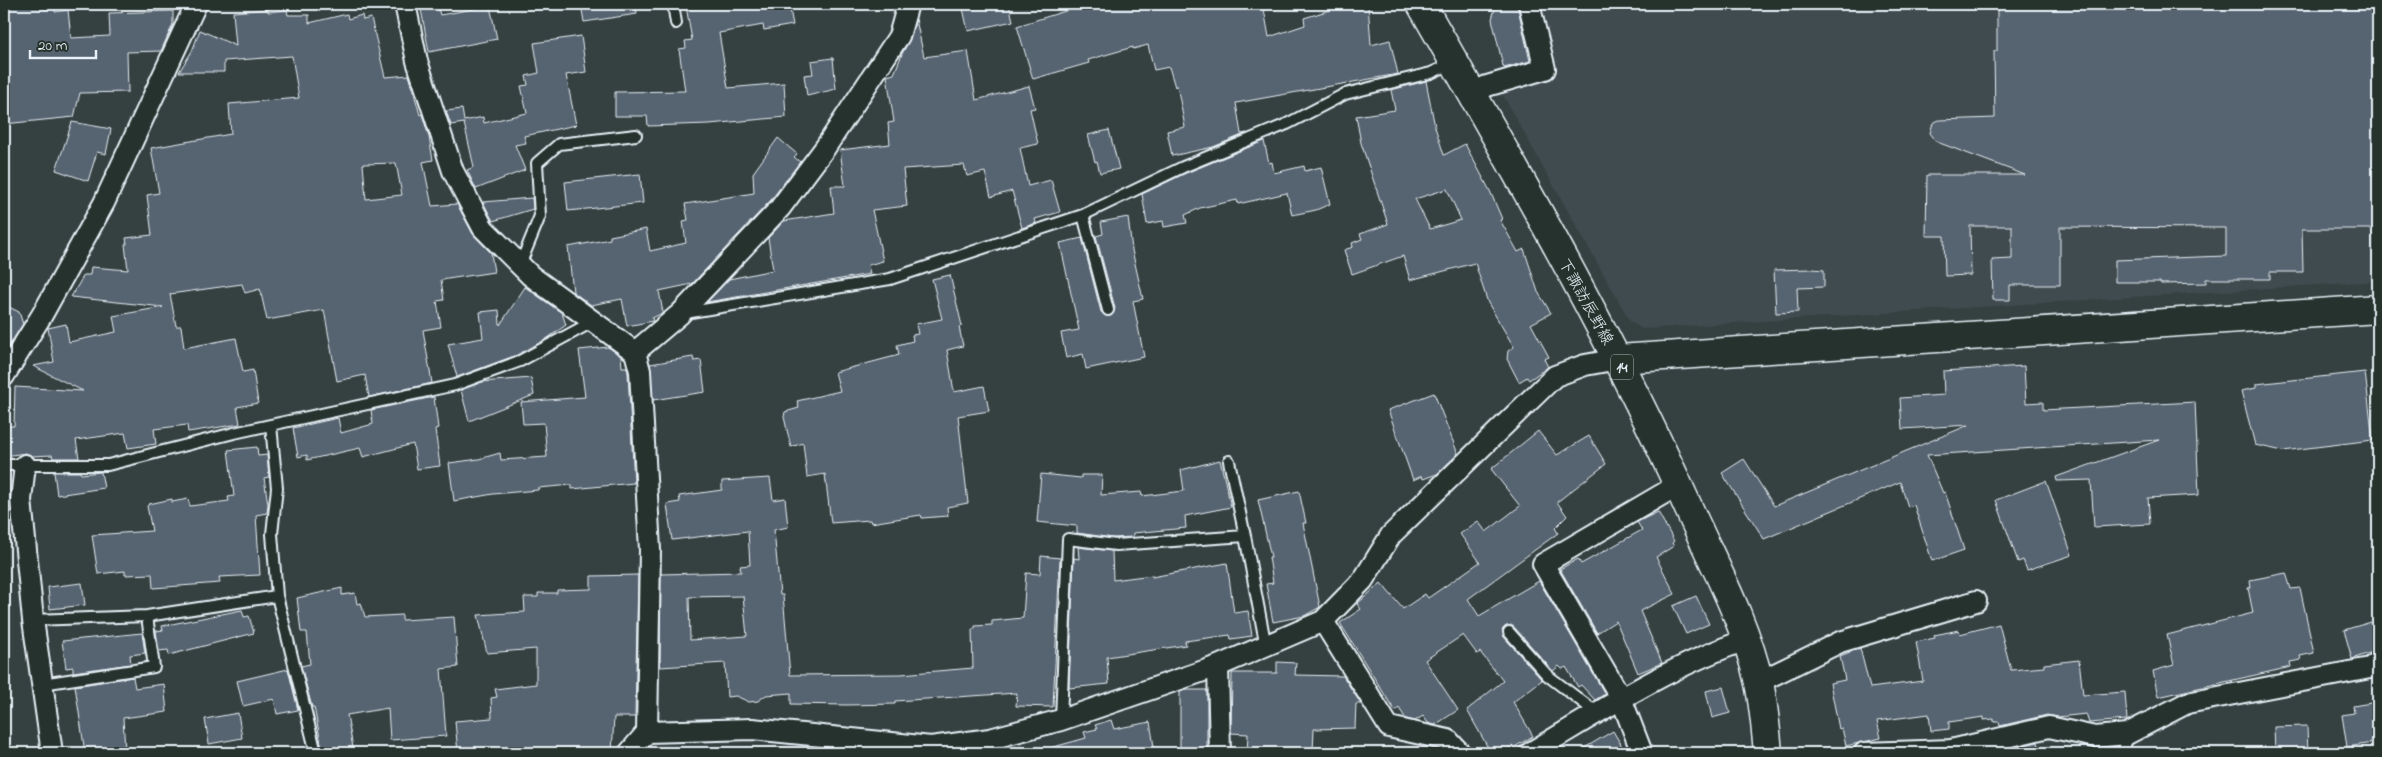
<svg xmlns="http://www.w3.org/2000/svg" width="2382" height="757" viewBox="0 0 2382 757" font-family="'Indie Flower','Klee One',sans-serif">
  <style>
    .built { fill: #3f4b4f }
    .building { fill: #576370; stroke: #e8f1f8; fill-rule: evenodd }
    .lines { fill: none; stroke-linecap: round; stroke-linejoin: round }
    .lane-casing { stroke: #e8f1f8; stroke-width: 14 }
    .street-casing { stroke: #e8f1f8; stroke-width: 24 }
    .secondary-casing { stroke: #e8f1f8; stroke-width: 31 }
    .primary-casing { stroke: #e8f1f8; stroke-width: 31 }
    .lane { stroke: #26332d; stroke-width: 10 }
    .street { stroke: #26332d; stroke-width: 20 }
    .secondary { stroke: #26332d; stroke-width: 28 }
    .primary { stroke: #26332d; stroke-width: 28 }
    .labels { text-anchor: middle; stroke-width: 4; stroke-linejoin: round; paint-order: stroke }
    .shield { fill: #26332d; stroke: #aeb8bb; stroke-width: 1 }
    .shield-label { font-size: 15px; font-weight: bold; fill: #e8f1f8 }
    .street-label { font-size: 16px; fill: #e8f1f8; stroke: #26332d }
  </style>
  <rect width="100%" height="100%" fill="#354141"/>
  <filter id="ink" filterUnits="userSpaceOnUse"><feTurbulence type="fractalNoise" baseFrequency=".02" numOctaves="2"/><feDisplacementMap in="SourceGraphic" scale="10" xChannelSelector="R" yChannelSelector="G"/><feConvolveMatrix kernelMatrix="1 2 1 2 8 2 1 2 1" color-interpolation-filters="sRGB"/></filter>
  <g filter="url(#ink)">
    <path class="built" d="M1537,4H2378V281L1642,329L1630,321L1501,92L1555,76Z"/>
    <path class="building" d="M4,4H44L45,9L55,8V12L68,10L71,38L110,36L109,13L173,11V24L161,51L127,52L128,92L80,93L74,117L4,124Z
      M420,4H437L440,15L490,6L497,39L429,52Z
      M581,4H636L637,14L584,22Z
      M697,4H789L793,25L764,30L763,25L719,33L728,88L784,83L786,117L709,124L648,126L647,116H615V92L685,91L679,49L686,48L685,41L692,40L686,6Z
      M962,4H1009L1013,21L968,31Z
      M1074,4H1263L1269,37L1305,25L1304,18L1330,10V8L1349,6V4H1368L1371,45L1390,40L1398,74L1236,103L1241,134L1247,133L1213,147L1172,156L1167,131L1185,127L1177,85L1175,87L1169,67L1154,70L1148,45L1133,49V47L1088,60L1089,63L1033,79L1017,26L1075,8Z
      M1496,4H1517L1530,61L1504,68L1503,66L1492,19Z
      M1997,4H2378V229H2302L2303,272H2270V279H2206V283L2161,284L2160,282H2115V260L2226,256V228L2060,227V285H2010V300H1993L1992,260L2012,259V226H1970L1971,275L1945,276L1944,236H1926L1927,175H2025L1937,142L1930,133L1933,123L1939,120L1995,118L1994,51H1997Z
      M268,9V12L287,10L288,15H309V23L347,14L348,19L362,15L363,20L371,18L385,77L409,75L420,115L422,114L429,137L433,160L423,162L432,206L457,204L473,234L491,253L494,272L441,280L444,300L437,301L441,327L423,330L432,383L369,397L365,375L337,381L324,310L267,320L260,289L245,293L242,284L170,294L176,326H181L184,348L236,338L243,372L253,370L258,403L237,407L240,424L188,432L187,425L154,429L156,444L128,448L125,433L76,440L79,458H53L52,455L32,456L26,453L4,456V426H14L15,387L83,391L33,366L54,362L48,328L66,324L69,342L116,332L113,316L163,307L71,297L84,275H90L91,267L128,270L125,244H127L126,238L152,235L147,195L159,193L151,148L231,134L229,104L299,98L292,56L224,61V72H179L192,51L200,30L236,46L233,12ZM396,163L402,195L366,199L363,164Z
      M916,19L924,57L968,51L976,100L1029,86L1035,108L1030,109L1038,144L1020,148L1028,186L1051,180L1060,212L1035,219L1036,223L1022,228L1012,191L991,197L985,172L967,176L964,165L903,169L907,206L872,210L883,261L868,265L870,274L707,302L729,279L773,270L768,238L784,221L834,213L831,186H845L840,150L890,144L888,123L894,122L887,76L894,74L902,54L910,39Z
      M581,36L586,72L566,75L576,125L524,136L526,143L515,145L525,170L476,189L467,170L474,167L464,123L451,125L446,111L462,109L464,121L483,117L484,123L527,113L521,86L528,85L526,76L539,73L534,43Z
      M833,58L836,89L807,96L804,75L813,74L811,61Z
      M1426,81L1435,127L1444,155L1465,144L1490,191L1502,219L1500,220L1518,252L1524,249L1538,292L1551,313L1531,324L1549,357L1544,359L1548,367L1529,380L1527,377L1519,382L1507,359L1508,351L1514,347L1488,303L1475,263L1410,280L1403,256L1352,274L1344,250L1353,247L1352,243L1362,239L1360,234L1388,224L1361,143L1356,116L1395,110L1391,90ZM1447,189L1461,220L1430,229L1415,199Z
      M72,122L111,129L106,154L97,152L88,181L56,170Z
      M1109,130L1119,169L1100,173L1097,161L1095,162L1088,135Z
      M778,138L797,154L794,157L800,162L771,200L692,284L659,291L663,313L652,318L653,321L627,326L622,299L591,305L573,292L568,247L610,239V236L646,229L650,251L686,243L683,221L688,220L685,204L754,193L753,173Z
      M1264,141L1269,163L1272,162L1274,173L1304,166L1305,171L1321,167L1330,204L1316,210L1292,215L1287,193L1238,204L1237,200L1200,208L1185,215L1187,223L1164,227L1163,221L1147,224L1142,194L1186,173Z
      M640,174L643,203L568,211L565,182Z
      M532,198L533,209L493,221L483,202Z
      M1128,217L1132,250L1143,299L1133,301L1144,357L1086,369L1083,354L1066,358L1061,333L1079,330L1060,243L1082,238L1101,312L1106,316H1110L1114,312L1115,308L1096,236L1103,234L1101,222Z
      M1812,269L1824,270V287L1797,288L1798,312L1776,313L1774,270Z
      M950,275L962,326L959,327L963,346L947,350L954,392L984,386L989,411L958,416L968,503L947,507L948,516L922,518L921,515L871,523L870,520L831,523L825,474L807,477L803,443L791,447L784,417L785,412L799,408L797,401L840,391L835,372L899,355L897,345L913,341L912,335L918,334L916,324L942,319L932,279Z
      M525,287L562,313L566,325L545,340L517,355L457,377L448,344L483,338L480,312L499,310L500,325Z
      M9,307L19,312L23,324L4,354V315Z
      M608,347L621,356L622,367H627L628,373L634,483L572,489V485L538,488V490L493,494L454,501L449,463L479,459L500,453L501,460L547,457L544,423L523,424L521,402L585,397L579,350Z
      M693,357L694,361L701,360L705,392L653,400L650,364Z
      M2024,366L2026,403L2043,402V410L2195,402L2199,495L2148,498L2150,524L2094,527L2091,480L2057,481L2056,477L2159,440L1927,455L1943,493L1945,492L1964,550L1932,561L1914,505L1908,507L1900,482L1764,539L1722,473L1744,459L1774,506L1969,425L1902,429L1900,398L1944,395L1943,371Z
      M2365,372L2373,440L2283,451L2255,445L2241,391L2256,388V384Z
      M531,378L534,395L469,421L461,390L482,382Z
      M1434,393L1458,454L1437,474L1423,479L1422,476L1413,480L1388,410Z
      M434,397L438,428L435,429L440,466L417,469L413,444L363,457L360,448L307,460V455L298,457L293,428L338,418L341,433L373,424L371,410Z
      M1538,431L1557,455L1589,436L1606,464L1557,502L1567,516L1555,528L1558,533L1468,599L1479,616L1539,581L1605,694L1595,700L1581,685L1578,687L1566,667L1562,669L1559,666L1553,671L1514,627L1511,625L1505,627L1502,630L1504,637L1542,680L1513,702L1533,736L1513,748L1512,746L1499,753H1491L1467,710L1503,681L1480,652L1477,654L1463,635L1425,660L1458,710L1435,725L1428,723L1423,716L1415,721L1406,719L1399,708L1395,711L1340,623L1361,609L1357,604L1381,583L1403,609L1425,594L1428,598L1480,562L1460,534L1478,521L1486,532L1520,506L1491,469Z
      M257,447L258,456L267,455L269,477L264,478L268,504L267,513L256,515L260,575L219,577L220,583L153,588L152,574L125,575V571L98,574L92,535L152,531L147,506L149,504L172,499V502L188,499L190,506L229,501L228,497L234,496L228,450Z
      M1220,460L1231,507L1185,516L1186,528L1133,533V537L1113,538L1077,533V526L1037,522L1041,474L1081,478V475H1102L1101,495L1141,492L1142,496L1184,491L1181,470Z
      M54,472H80L81,474L101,472L104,488L57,495Z
      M770,478L773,500L785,498L788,527L774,530L780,595H783L790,675L901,674L973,668L972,629H975V626L992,625V621L1023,618L1026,573L1040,574L1041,556L1060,558L1053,707L1016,706L1017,693L895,701V704L846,705L791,704V693L766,695L758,701L749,702L736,696L727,697L725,663L660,667L661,574L741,572L740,566L750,565L748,531L672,540L667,504L680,502L679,496L722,490V481ZM743,596L747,636L690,640L689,597Z
      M2046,481L2072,555L2027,570L2023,560L2018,562L1996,500Z
      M1299,491L1306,523H1303L1320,607L1304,616L1273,622L1266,584L1273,583L1269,557H1271L1258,500Z
      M1658,512L1674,541L1672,543L1674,546L1656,557L1675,594L1640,611L1662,663L1638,673L1616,621L1597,633L1560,569L1578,559L1581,564L1642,530L1637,522Z
      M1078,547L1112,551L1113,580L1152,575V577L1227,563L1234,613L1248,611L1252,636L1231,639L1230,635L1185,641L1186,645L1107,657L1109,684L1069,688L1074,558L1079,559Z
      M2286,573L2291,589L2300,588L2314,653L2300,656L2301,660L2290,662L2291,667L2158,697L2153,671L2174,665L2167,635L2253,613L2248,588L2251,587L2250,580Z
      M638,575L635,717H614L612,753H534V748L488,751V753H458L455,721L492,718L491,698L497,697L495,689L536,684V649L487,653L478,615L525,612L524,597H538V593H557V590L591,589V576Z
      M82,583L85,605L50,609L48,587Z
      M342,588V595L355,593L357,604L361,603L365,617L402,615V620L454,617L458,667L441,669L446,736L390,740L388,708L347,715L354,753H323L314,707H312L301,666L310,664L307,632H301L297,598Z
      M1696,596L1709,624L1686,634L1673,606Z
      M242,610L244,617L249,616L254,633L169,655L168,650L159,651L156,631L163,630L162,626Z
      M2378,620V650L2352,659L2344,630Z
      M1999,624L2011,670L2044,667V664L2079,660L2083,695L2125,692L2127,720L2089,723L2086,714L2058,717L2047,715L2000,726L1999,722H1994V719L1984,720V717L1949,722V729L1931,731L1929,714L1877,721L1881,738L1846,746L1842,728L1839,729L1830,683L1845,680L1840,656L1860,648L1870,688L1923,681L1916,642L1935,638L1934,635L1959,630L1960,634Z
      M142,633L145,653L130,655L131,664L73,672V667L66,668L62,641Z
      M1277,662L1296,663L1295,675L1343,676L1361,704H1356L1355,728L1314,729L1313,752L1309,753H1247L1248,734L1231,733L1232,673H1277Z
      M288,669L298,710L277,714L274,699L243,706L237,681Z
      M133,677L135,688L164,684L167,712L123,718L125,750L85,753L75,686Z
      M1723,687L1730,713L1712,718L1706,691Z
      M1185,690H1207V748H1180V691Z
      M2377,702L2378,742L2347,747L2342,715L2354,713L2353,706Z
      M238,713L242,738L209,744L205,719Z
      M1111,720L1114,729L1150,722L1155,753H1051L1050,748L1086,738L1084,732L1097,729L1095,725Z
      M2307,726L2308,753H2275L2274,727Z
      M1613,731L1626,753H1576Z
      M2038,742L2041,753H2012L2011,748Z"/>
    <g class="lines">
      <g class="lane-casing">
        <path id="lane" d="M673,4L676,23
          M1083,215L1108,310
          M520,265L540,216L537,163L559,144L636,135
          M685,313L890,279L1083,215L1183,167L1287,124L1345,94L1431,73L1453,63
          M271,425L277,488L272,534L277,596L316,753
          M1229,461L1245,536
          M4,465H108L234,433L455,385L520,361L594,321
          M33,620L147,616L277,596
          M1509,632L1547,675L1597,713
          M42,684L154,667L147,616
          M1061,720L1068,539L1116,545L1245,536L1266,647
          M2124,753L2127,734"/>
      </g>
      <g class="street-casing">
        <path id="street" d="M405,4L417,61L453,171L483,228L531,276L635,352L640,371L650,550L647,732L629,753
          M1473,93L1487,86L1545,69L1529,4
          M635,352L680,314L780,208L825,148L899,36L908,4
          M4,376L42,315L104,203L196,4
          M25,465L21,500L33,620L52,753
          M1323,621L1389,727L1448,740L1460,753
          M1218,666L1220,753
          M1759,682L1840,642L1976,601
          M647,732L752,729L931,747L990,739L1061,720L1218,666L1323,621L1363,580L1391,535L1555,376L1585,365L1618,359
          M1530,753C1599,712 1669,666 1746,640
          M1642,753L1621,698L1543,564L1678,485
          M1864,753L1951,750L2049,727L2095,737L2127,734L2187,703L2370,668L2378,662"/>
      </g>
      <g class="secondary-casing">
        <path id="secondary" d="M1618,359L2378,309"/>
      </g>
      <g class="primary-casing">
        <path id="primary" d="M1421,4C1515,169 1611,335 1689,509C1714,565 1746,623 1759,683C1764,706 1766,730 1768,753"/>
      </g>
      <use href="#lane" class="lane"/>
      <use href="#street" class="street"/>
      <use href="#secondary" class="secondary"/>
      <use href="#primary" class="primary"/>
    </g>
  </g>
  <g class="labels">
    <rect class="shield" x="1611" y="354.5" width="22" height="25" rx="4"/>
    <g class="shield-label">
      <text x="1622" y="372">14</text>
    </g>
    <g class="street-label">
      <text transform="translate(1587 301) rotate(61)" y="6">下諏訪辰野線</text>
    </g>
  </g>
  <rect width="2382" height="757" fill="none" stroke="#26332d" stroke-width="20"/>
  <rect x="10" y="10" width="2362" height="737" fill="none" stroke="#e8f1f8" stroke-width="2" filter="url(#ink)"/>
  <path d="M30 50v8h66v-8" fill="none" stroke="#e8f1f8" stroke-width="2.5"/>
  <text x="38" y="50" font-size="15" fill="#e8f1f8" stroke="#26332d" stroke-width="4" paint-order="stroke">20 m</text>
</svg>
